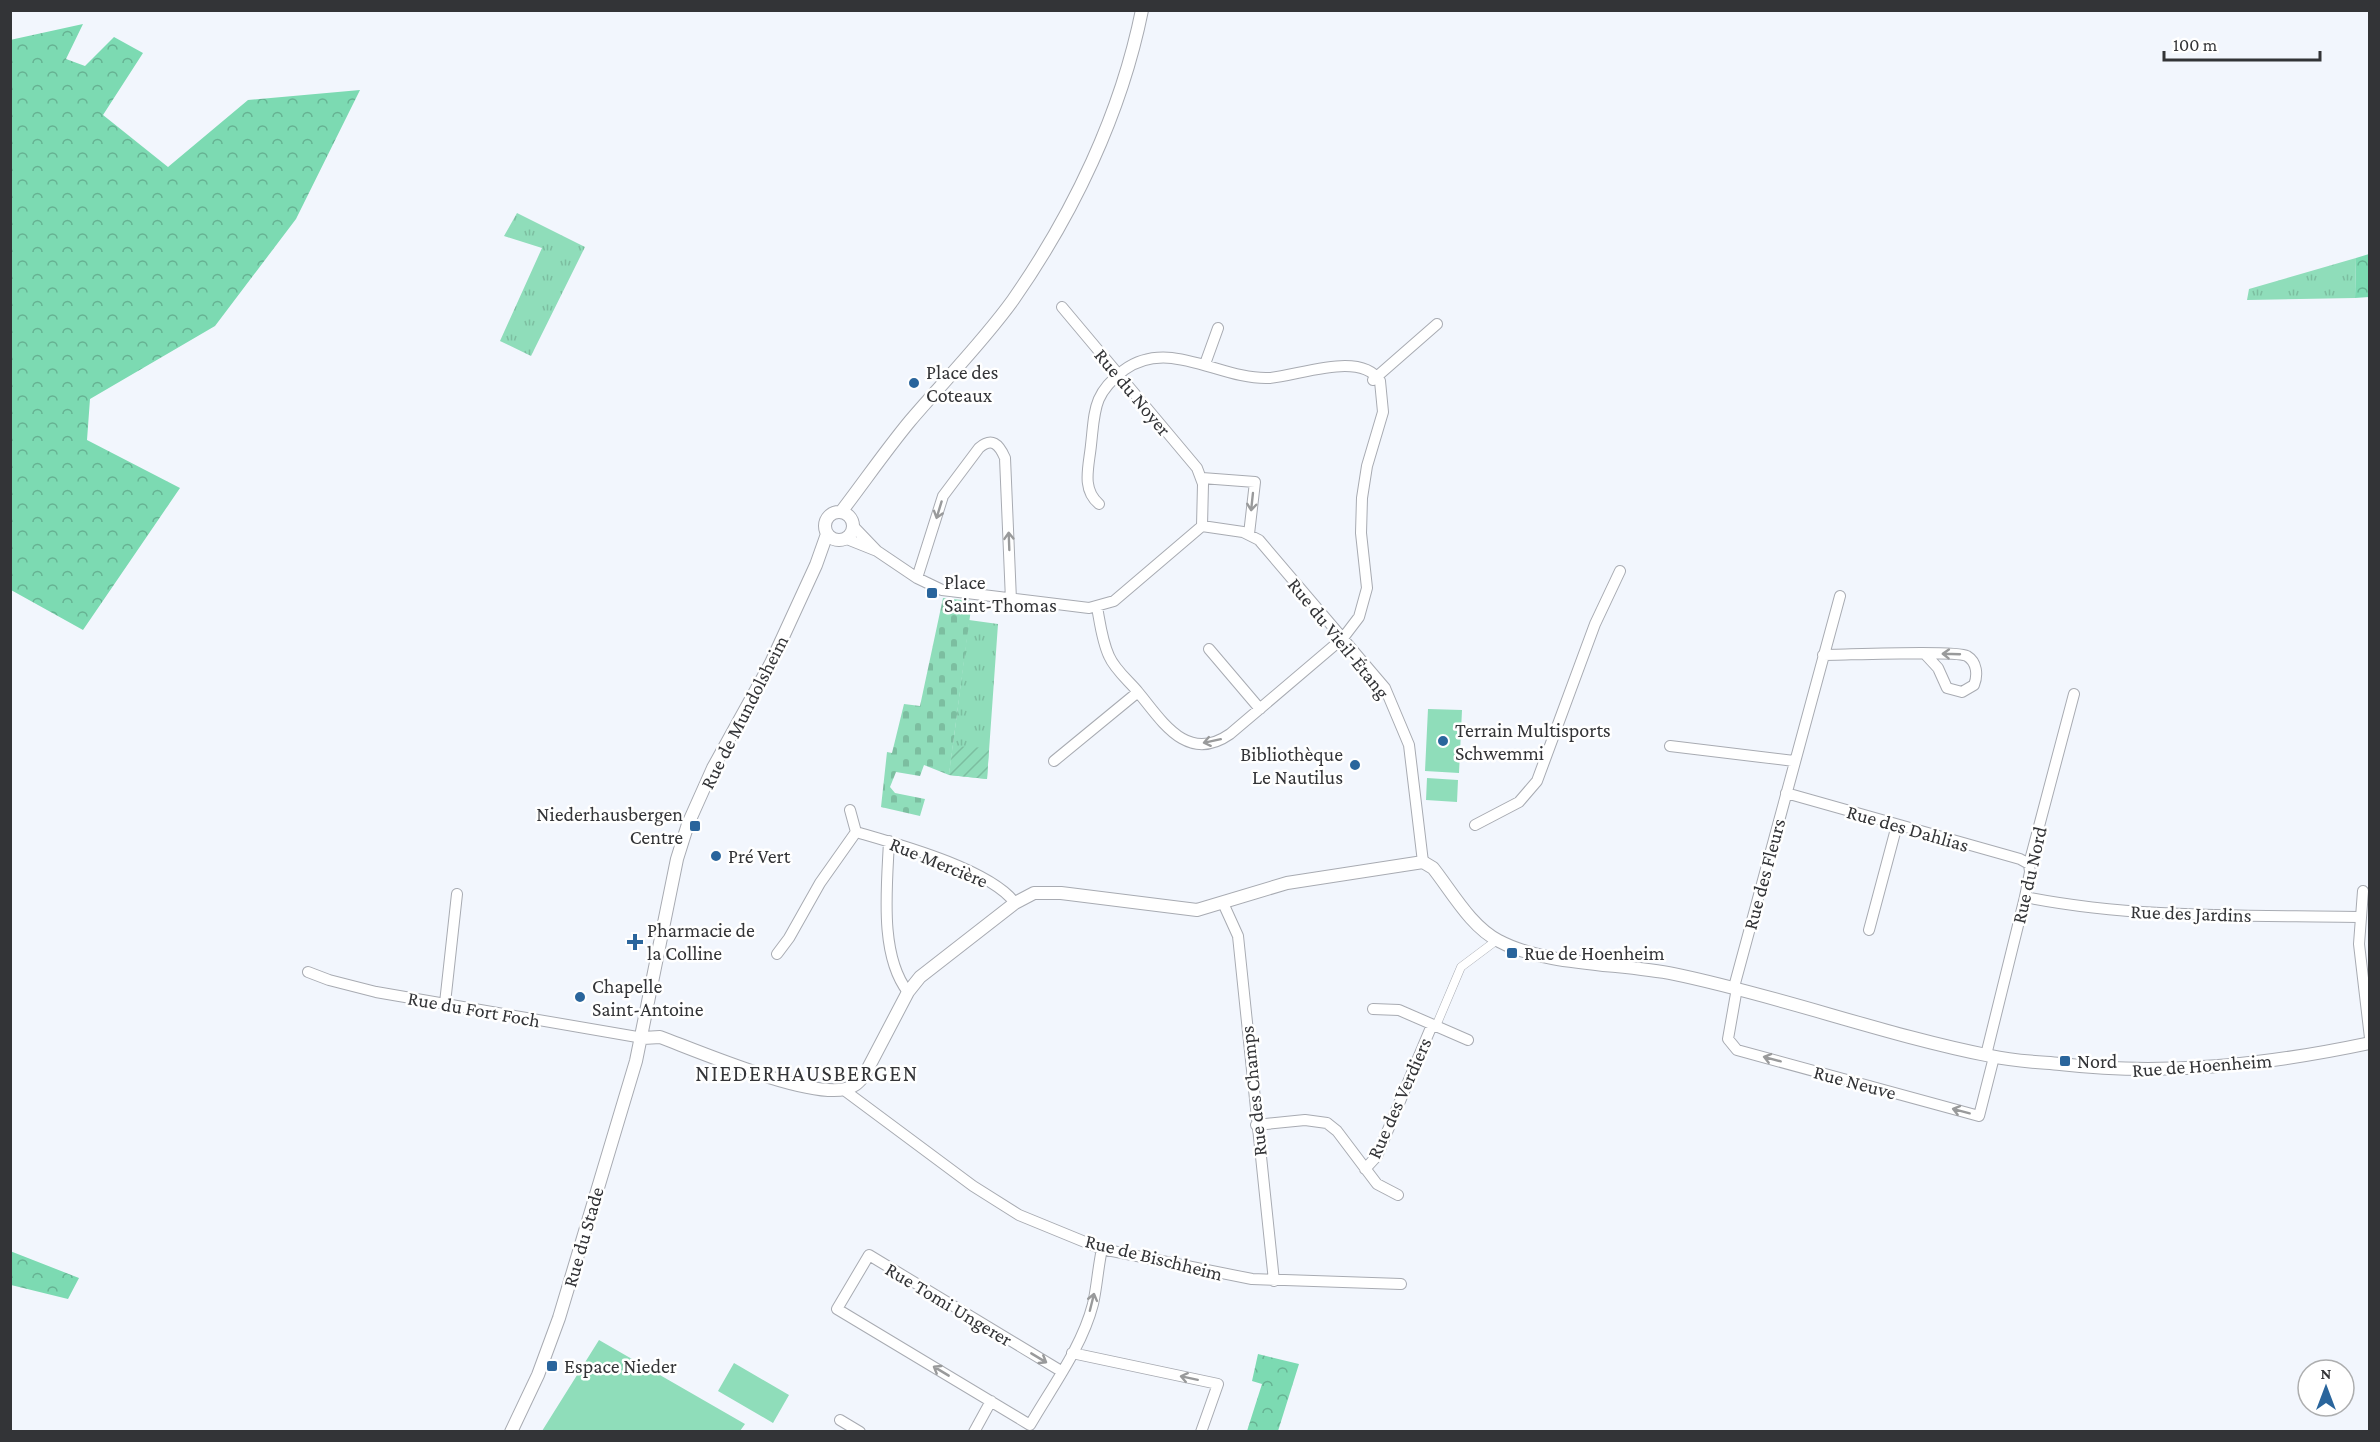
<svg xmlns="http://www.w3.org/2000/svg" width="2380" height="1442" viewBox="0 0 2380 1442" font-family="'Crimson Pro',serif">
  <style>
    .grass { fill: url(#grass-tufts) }
    .forest { fill: url(#forest-crowns) }
    .cemetery { fill: url(#cemetery-stones) }
    .garden { fill: url(#garden-furrows) }
    .pitch { fill: #8fddba }
    .lines { fill: none; stroke-linecap: round; stroke-linejoin: round }
    .pedestrian-casing { stroke: #a8abb2; stroke-width: 9 }
    .minor-casing { stroke: #a8abb2; stroke-width: 12 }
    .tertiary-casing { stroke: #a8abb2; stroke-width: 14 }
    .pedestrian { stroke: #fff; stroke-width: 8 }
    .minor { stroke: #fff; stroke-width: 10 }
    .tertiary { stroke: #fff; stroke-width: 12 }
    .oneway { stroke: #999a9b }
    .poi-dot { fill: #2a659c; stroke: #fff; stroke-width: 2 }
    .labels { text-anchor: middle; stroke-width: 5; stroke-linejoin: round; paint-order: stroke }
    .poi-label { font-size: 20px; fill: #333437; stroke: #fff; text-anchor: start }
    .street-label { font-size: 20px; fill: #333437; stroke: #fff }
    .quarter-label { font-size: 22px; letter-spacing: 1.5px; fill: #333437; stroke: #fff }
  </style>
  <defs>
    <pattern id="grass-tufts" width="24" height="20" patternUnits="userSpaceOnUse" patternTransform="scale(1.5)"><rect width="24" height="20" fill="#8fddba"/><path d="M3 7l-1-3M5 7V3M7 7l1-3M15 17l-1-3M17 17v-4M19 17l1-3" fill="none" stroke="#7cbea0"/></pattern>
    <pattern id="forest-crowns" width="20" height="18" patternUnits="userSpaceOnUse" patternTransform="scale(1.5)"><rect width="20" height="18" fill="#7cdab2"/><path d="M2 6a3 3 0 1 1 6 0M12 15a3 3 0 1 1 6 0" fill="none" stroke="#66b292"/></pattern>
    <pattern id="cemetery-stones" width="16" height="16" patternUnits="userSpaceOnUse" patternTransform="scale(1.5)"><rect width="16" height="16" fill="#8fddba"/><path d="M2 7V4a2 2 0 0 1 4 0v3zM10 15v-3a2 2 0 0 1 4 0v3z" fill="#7cbea0"/></pattern>
    <pattern id="garden-furrows" width="10" height="10" patternUnits="userSpaceOnUse" patternTransform="scale(1.5)"><rect width="10" height="10" fill="#8fddba"/><path d="M-1 1l2-2M0 10L10 0M9 11l2-2" fill="none" stroke="#7cbea0"/></pattern>
  </defs>
  <rect width="100%" height="100%" fill="#f2f6fd"/>
  <path class="grass" d="M517,213L585,247L531,356L500,341L542,248L504,236Z
    M2356,258L2355,298L2247,300L2249,289Z
    M969,620L998,624L987,779L949,775Z"/>
  <path class="forest" d="M83,24L66,59L85,66L114,37L143,53L103,115L168,167L248,100L360,90L296,219L215,326L90,399L87,440L180,488L83,630L11,590L10,40Z
    M2369,254V297L2355,298L2356,258Z
    M10,1251L79,1278L68,1299L11,1285Z
    M1258,1354L1299,1364L1278,1431H1247L1262,1384L1252,1381Z"/>
  <path class="cemetery" d="M943,598L972,601L949,775L924,765L920,776L896,772L890,787L895,793L925,799L920,816L881,807L887,752L892,753L904,704L920,706Z"/>
  <path class="garden" d="M953,746L989,748L987,779L949,775Z"/>
  <path class="pitch" d="M1428,709L1462,710L1459,773L1425,771Z
    M1427,778L1458,780L1457,802L1426,800Z
    M599,1340L745,1424L740,1431H542Z
    M734,1363L789,1395L773,1423L718,1391Z"/>
  <g class="lines">
    <g class="pedestrian-casing">
      <path id="pedestrian" d="M1436,1026L1461,967L1497,940"/>
    </g>
    <g class="minor-casing">
      <path id="minor" d="M1062,307L1197,468L1203,484L1202,526L1243,532L1259,540L1385,688L1409,745L1423,862
        M1205,364L1218,328
        M1373,380L1437,324
        M1202,478L1255,482L1249,534
        M847,539L877,551L854,527
        M877,551L917,578L942,590L1089,608L1114,601L1202,526
        M917,578L943,496L979,448C992,437 999,444 1005,458L1011,600
        M1097,607C1100,623 1102,641 1109,656C1115,670 1129,681 1138,692C1162,721 1187,764 1230,734L1343,638L1359,617L1367,588L1361,533L1362,498L1367,466L1383,412L1380,381C1360,350 1299,376 1269,378C1220,380 1169,337 1124,370C1093,394 1095,409 1091,445C1089,466 1081,489 1099,504
        M1209,649L1260,709
        M1823,655C1845,655 1955,650 1967,656C1977,662 1978,675 1974,685L1962,692L1947,688L1938,668L1925,654
        M1670,746L1794,761
        M1054,761L1138,692
        M1786,793L2020,859L2029,864
        M850,810L856,832C897,844 990,869 1015,903
        M1475,825L1519,802L1537,781L1595,624L1620,571
        M889,841C887,887 879,955 908,992
        M2363,891L2359,944L2370,1038
        M2025,897C2135,919 2248,915 2359,917
        M1223,903L1238,936L1274,1281
        M1869,930L1897,825
        M777,954L789,938L820,883L856,832
        M308,972L329,980L376,992L643,1038
        M1734,987L1840,596
        M1737,988L1728,1039L1737,1050L1979,1116L1994,1057
        M445,1003L457,894
        M1373,1009L1399,1010L1468,1040
        M1986,1055L2025,897L2030,872L2029,864L2074,694
        M844,1090L973,1186L1019,1215L1102,1249L1252,1279L1401,1284
        M1256,1125L1305,1120L1327,1123L1337,1131L1377,1184L1398,1195
        M1365,1169L1377,1156L1432,1025
        M1072,1353L1218,1384L1201,1432
        M1061,1371L869,1255L837,1309L1030,1425C1052,1387 1082,1347 1093,1304C1097,1286 1098,1267 1102,1249
        M840,1420L860,1432
        M974,1432L991,1401"/>
    </g>
    <g class="tertiary-casing">
      <path id="tertiary" d="M825 526a14 14 0 1 1 28 0a14 14 0 1 1-28 0Z
        M841,512C864,482 886,450 910,421C944,381 982,343 1013,300C1073,214 1121,114 1142,10
        M643,1038L660,1037C700,1052 808,1098 845,1089C854,1087 858,1083 864,1076L908,992L920,977L1015,903L1034,893H1061L1197,910L1287,883L1423,862L1433,868C1452,892 1471,927 1499,941C1546,966 1621,963 1674,974C1781,996 1884,1035 1991,1056C2013,1061 2037,1062 2060,1064C2165,1076 2266,1065 2370,1043
        M511,1432L538,1375L559,1318L636,1061L677,859L688,824L713,768L771,663L816,565L827,534"/>
    </g>
    <use href="#pedestrian" class="pedestrian"/>
    <use href="#minor" class="minor"/>
    <use href="#tertiary" class="tertiary"/>
  </g>
  <defs><path id="oneway-shaft" d="M-6 0H5M1.5-3L5.5 0L1.5 3" fill="none" stroke-width="1.6" stroke-linecap="round" stroke-linejoin="round" transform="scale(1.5)"/></defs>
  <g class="oneway">
    <use href="#oneway-shaft" transform="translate(1252 502) rotate(96)"/>
    <use href="#oneway-shaft" transform="translate(939 510) rotate(107)"/>
    <use href="#oneway-shaft" transform="translate(1009 541) rotate(-92)"/>
    <use href="#oneway-shaft" transform="translate(1951 654) rotate(-178)"/>
    <use href="#oneway-shaft" transform="translate(1212 741) rotate(168)"/>
    <use href="#oneway-shaft" transform="translate(1772 1059) rotate(-165)"/>
    <use href="#oneway-shaft" transform="translate(1961 1111) rotate(-165)"/>
    <use href="#oneway-shaft" transform="translate(1092 1302) rotate(-76)"/>
    <use href="#oneway-shaft" transform="translate(1039 1358) rotate(31)"/>
    <use href="#oneway-shaft" transform="translate(941 1371) rotate(-149)"/>
    <use href="#oneway-shaft" transform="translate(1189 1378) rotate(-168)"/>
  </g>
  <g class="poi-dot">
    <circle cx="914" cy="383" r="6"/>
    <rect x="926" y="587" width="12" height="12" rx="3"/>
    <circle cx="1443" cy="741" r="6"/>
    <circle cx="1355" cy="765" r="6"/>
    <rect x="689" y="820" width="12" height="12" rx="3"/>
    <circle cx="716" cy="856" r="6"/>
    <path d="M632 933h6v6h6v6h-6v6h-6v-6h-6v-6h6z"/>
    <rect x="1506" y="947" width="12" height="12" rx="3"/>
    <circle cx="580" cy="997" r="6"/>
    <rect x="2059" y="1055" width="12" height="12" rx="3"/>
    <rect x="546" y="1360" width="12" height="12" rx="3"/>
  </g>
  <g class="labels">
    <g class="poi-label">
      <text x="926" y="379">Place des<tspan x="926" dy="23">Coteaux</tspan></text>
      <text x="944" y="589">Place<tspan x="944" dy="23">Saint-Thomas</tspan></text>
      <text x="1455" y="737">Terrain Multisports<tspan x="1455" dy="23">Schwemmi</tspan></text>
      <text x="1343" y="761" text-anchor="end">Bibliothèque<tspan x="1343" dy="23">Le Nautilus</tspan></text>
      <text x="683" y="821" text-anchor="end">Niederhausbergen<tspan x="683" dy="23">Centre</tspan></text>
      <text x="728" y="863">Pré Vert</text>
      <text x="647" y="937">Pharmacie de<tspan x="647" dy="23">la Colline</tspan></text>
      <text x="1524" y="960">Rue de Hoenheim</text>
      <text x="592" y="993">Chapelle<tspan x="592" dy="23">Saint-Antoine</tspan></text>
      <text x="2077" y="1068">Nord</text>
      <text x="564" y="1373">Espace Nieder</text>
    </g>
    <g class="street-label">
      <text transform="translate(1133 392) rotate(50)" y="7">Rue du Noyer</text>
      <text transform="translate(1339 638) rotate(51)" y="7">Rue du Vieil-Étang</text>
      <text transform="translate(744 712) rotate(-63)" y="7">Rue de Mundolsheim</text>
      <text transform="translate(1908 828) rotate(16)" y="7">Rue des Dahlias</text>
      <text transform="translate(939 862) rotate(22)" y="7">Rue Mercière</text>
      <text transform="translate(1764 874) rotate(-75)" y="7">Rue des Fleurs</text>
      <text transform="translate(2029 875) rotate(-77)" y="7">Rue du Nord</text>
      <text transform="translate(2191 913) rotate(2)" y="7">Rue des Jardins</text>
      <text transform="translate(474 1009) rotate(10)" y="7">Rue du Fort Foch</text>
      <text transform="translate(2202 1065) rotate(-4)" y="7">Rue de Hoenheim</text>
      <text transform="translate(1855 1082) rotate(15)" y="7">Rue Neuve</text>
      <text transform="translate(1253 1091) rotate(-96)" y="7">Rue des Champs</text>
      <text transform="translate(1399 1098) rotate(-66)" y="7">Rue des Verdiers</text>
      <text transform="translate(583 1237) rotate(-74)" y="7">Rue du Stade</text>
      <text transform="translate(1154 1257) rotate(14)" y="7">Rue de Bischheim</text>
      <text transform="translate(949 1304) rotate(31)" y="7">Rue Tomi Ungerer</text>
    </g>
    <g class="quarter-label">
      <text x="807" y="1081">NIEDERHAUSBERGEN</text>
    </g>
  </g>
  <rect width="2380" height="1442" fill="none" stroke="#333437" stroke-width="24"/>
  <g transform="translate(2326 1388)"><circle r="28" fill="#ffffff" stroke="#adaeaf" stroke-width="1.5"/>
  <path d="M0-4.5L10 22L0 15L-10 22Z" fill="#2a659c"/>
  <text y="-9" font-size="16" font-weight="bold" text-anchor="middle" fill="#333437">N</text>
  </g>
  <path d="M2164 51v9h156v-9" fill="none" stroke="#333437" stroke-width="3"/>
  <text x="2173" y="51" font-size="18" fill="#333437" stroke="#ffffff" stroke-width="4.5" paint-order="stroke">100 m</text>
</svg>
